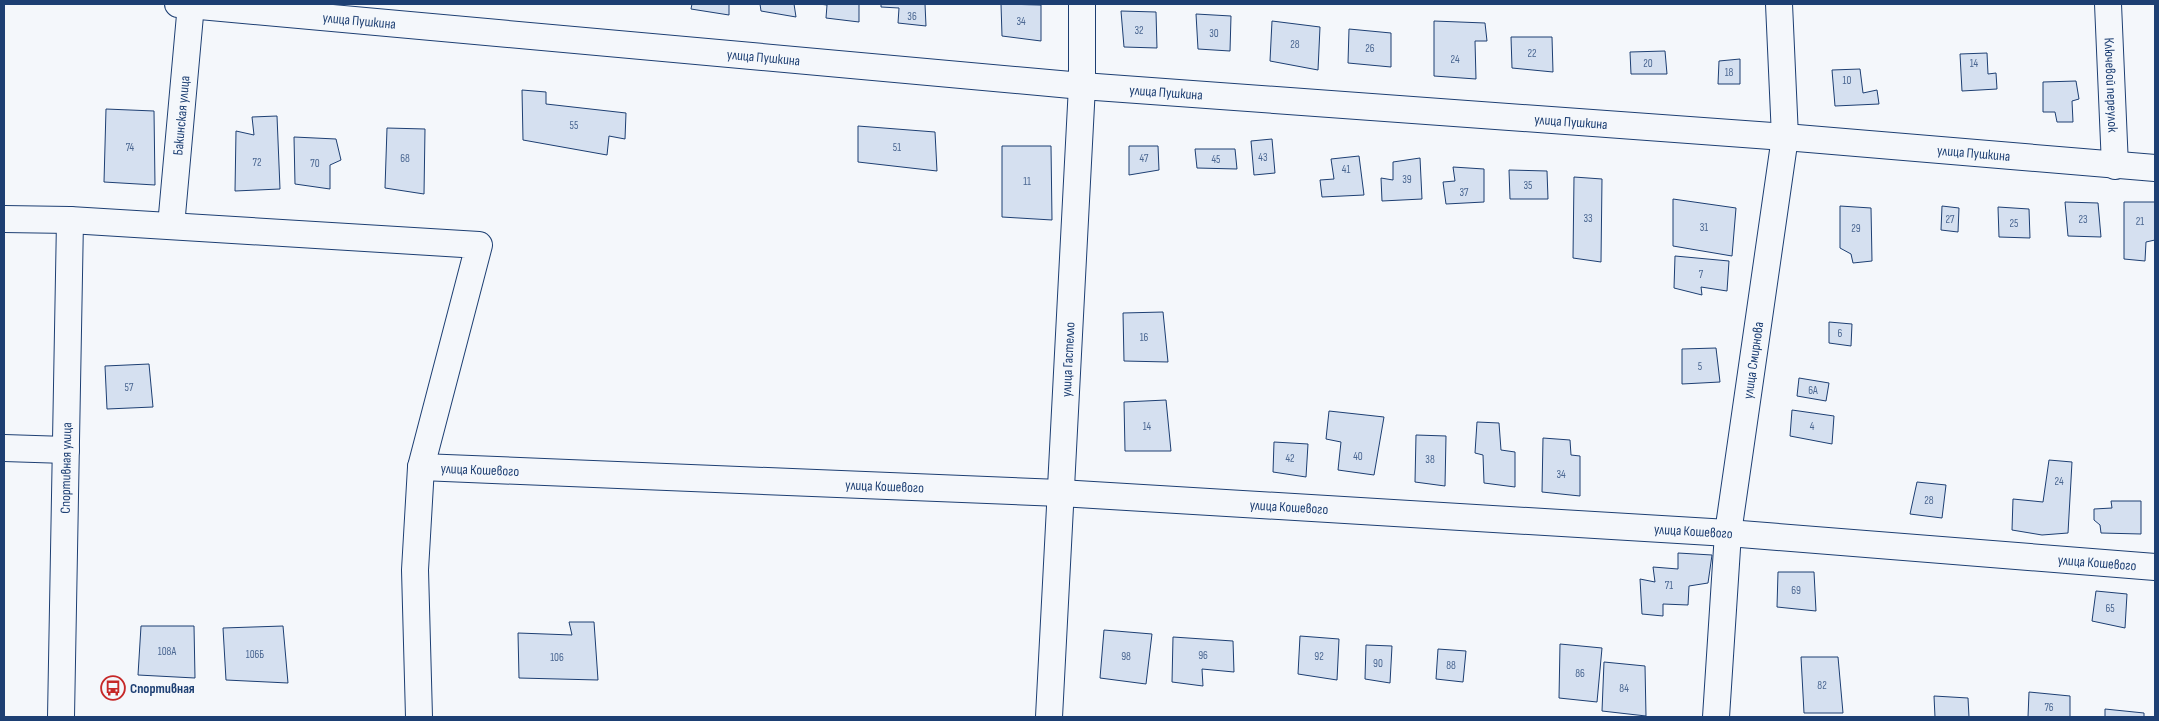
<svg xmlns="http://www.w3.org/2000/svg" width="2159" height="721" viewBox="0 0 2159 721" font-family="'Sofia Sans Condensed',sans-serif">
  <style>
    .building { fill: #d5e0f0; stroke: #1d3f73 }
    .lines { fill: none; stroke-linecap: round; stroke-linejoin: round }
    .minor-casing { stroke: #1d3f73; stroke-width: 28 }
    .minor { stroke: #f4f7fb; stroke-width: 26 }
    .labels { text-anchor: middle; stroke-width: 4; stroke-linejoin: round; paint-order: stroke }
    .number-label { font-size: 11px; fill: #4b6792 }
    .street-label { font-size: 14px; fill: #1d3f73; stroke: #f4f7fb }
    .poi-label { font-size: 14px; font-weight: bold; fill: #1d3f73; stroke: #f4f7fb; text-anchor: start }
  </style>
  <rect width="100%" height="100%" fill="#f4f7fb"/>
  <path class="building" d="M692,4H729V15L691,9Z
    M760,4H813H794L796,17L761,11Z
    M819,4H859V22L826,18L827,5Z
    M881,4H925L926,26L898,23L899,8L881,7Z
    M1001,4L1041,5V41L1002,36Z
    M1121,11L1156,12L1157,48L1124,47Z
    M1196,14L1231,16L1230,51L1198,49Z
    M1272,21L1320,27L1318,70L1270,61Z
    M1434,21L1485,23L1487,41H1475L1476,79L1434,76Z
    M1349,29L1391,33V67L1348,63Z
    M1511,37H1552L1553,72L1512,68Z
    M1665,51L1667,74H1631L1630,52Z
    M1987,53L1988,74L1996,73L1997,89L1962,91L1960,54Z
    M1740,59V84H1718L1719,61Z
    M1860,69L1863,93L1877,90L1879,104L1835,106L1832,70Z
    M2076,81L2079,99L2072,101L2073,122H2057L2055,112H2043V82Z
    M522,90L546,92V104L626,113L625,139L609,136L607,155L523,140Z
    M106,109L154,111L155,185L104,182Z
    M277,116L280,189L235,191L236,131L254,135L252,117Z
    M858,126L935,132L937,171L858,162Z
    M387,128L425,129L424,194L385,188Z
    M294,137L336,139L341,160L330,165V189L295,184Z
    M1272,139L1275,173L1254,175L1251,141Z
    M1002,146H1051L1052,220L1002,217Z
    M1129,146H1158L1159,170L1129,175Z
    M1195,149H1235L1237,169L1197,168Z
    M1359,156L1364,195L1322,197L1320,180L1334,179L1331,159Z
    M1420,158L1422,199L1382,201L1381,178L1393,180V162Z
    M1453,167L1484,169V202L1446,204L1443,182L1455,181Z
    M1509,170L1547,171L1548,199H1510Z
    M1574,177L1602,179L1601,262L1573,258Z
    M1673,199L1736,208L1732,256L1673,246Z
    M2065,202L2098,203L2101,237L2068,236Z
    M2124,202H2155V240L2146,242L2145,261L2124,259Z
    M1840,206L1871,208L1872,261L1853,263L1851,254L1840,248Z
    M1942,206L1959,208L1958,232L1941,230Z
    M1998,207L2029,209L2030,238L1999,237Z
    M1675,256L1729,261L1727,291L1701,287L1702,295L1674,288Z
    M1163,312L1168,362L1124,361L1123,313Z
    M1829,322L1852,324L1851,346L1829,343Z
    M1716,348L1720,382L1682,384V349Z
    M149,364L153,407L107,409L105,366Z
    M1799,378L1829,383L1826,401L1797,396Z
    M1166,400L1171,451H1125L1124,402Z
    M1792,410L1834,416L1832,444L1790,436Z
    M1329,411L1384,417L1374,475L1338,470L1341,442L1326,439Z
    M1477,422L1499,423L1501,450L1515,452V487L1484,483L1483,455L1475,453Z
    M1416,435L1446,436L1445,486L1415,482Z
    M1543,438L1570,440L1571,455L1580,456V496L1542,492Z
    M1274,442L1308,444L1306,477L1273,472Z
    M2049,460L2072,462L2068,533L2042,535L2012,530L2013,499L2043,502Z
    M1917,482L1946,485L1942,518L1910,514Z
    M2111,501H2141V534L2101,533L2100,525L2094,520V509L2112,508Z
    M1678,553L1712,555L1708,583L1689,586L1688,605L1663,604V616L1642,614L1640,579L1655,582L1653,567L1678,569Z
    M1778,572H1814L1816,611L1777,607Z
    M2096,591L2127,594L2125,628L2092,621Z
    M569,622H594L598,680L519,678L518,633L572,635Z
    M141,626H194L195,678L138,675Z
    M283,626L288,683L226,680L223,628Z
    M1104,630L1152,634L1146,684L1100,678Z
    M1300,636L1339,639L1337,680L1298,674Z
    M1173,637L1233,641L1234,672L1202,669L1203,686L1172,682Z
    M1560,644L1602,648L1597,702L1559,698Z
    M1366,645L1392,646L1390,683L1365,679Z
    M1438,649L1466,651L1463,682L1436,679Z
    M1801,657H1838L1843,713H1804Z
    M1604,662L1645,666L1646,716L1602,711Z
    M2029,692L2070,696V717H2028Z
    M1934,696L1968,698L1969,717H1935Z
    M2105,709L2144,713V717H2105Z"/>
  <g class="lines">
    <g class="minor-casing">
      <g id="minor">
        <path id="s1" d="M178,4L1082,86L1785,137L2155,168"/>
        <path id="s2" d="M2108,4L2115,166"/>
        <path d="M4,219L70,220L479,245L421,467L415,570L419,717"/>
        <path id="s3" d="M171,226L191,4"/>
        <path d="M4,448L66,450"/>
        <path id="s4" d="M421,467L1060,493L1728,533L2155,567"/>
        <path id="s5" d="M61,717L70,220"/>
        <path id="s6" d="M1049,717L1082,86V4"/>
        <path id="s7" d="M1716,717L1728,533L1785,137L1779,4"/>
      </g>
    </g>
    <use href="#minor" class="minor"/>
  </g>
  <defs>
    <g id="bus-ring" transform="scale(1.25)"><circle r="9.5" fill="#f4f7fb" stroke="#c62828" stroke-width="1.5"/><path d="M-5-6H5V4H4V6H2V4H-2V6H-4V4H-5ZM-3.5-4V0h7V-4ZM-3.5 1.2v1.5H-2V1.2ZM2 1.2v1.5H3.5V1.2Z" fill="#c62828"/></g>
  </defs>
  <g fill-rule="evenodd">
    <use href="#bus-ring" x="113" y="688"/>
  </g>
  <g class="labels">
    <g class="number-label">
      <text x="912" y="20">36</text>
      <text x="1021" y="25">34</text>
      <text x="1139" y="34">32</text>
      <text x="1214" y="37">30</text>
      <text x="1295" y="48">28</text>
      <text x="1370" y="52">26</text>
      <text x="1532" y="57">22</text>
      <text x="1455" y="63">24</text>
      <text x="1648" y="67">20</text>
      <text x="1974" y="67">14</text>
      <text x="1729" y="76">18</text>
      <text x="1847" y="84">10</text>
      <text x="574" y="129">55</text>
      <text x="130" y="151">74</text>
      <text x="897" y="151">51</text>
      <text x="1263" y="161">43</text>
      <text x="405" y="162">68</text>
      <text x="1144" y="162">47</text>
      <text x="1216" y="163">45</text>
      <text x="257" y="166">72</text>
      <text x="315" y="167">70</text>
      <text x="1346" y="173">41</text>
      <text x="1407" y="183">39</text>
      <text x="1027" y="185">11</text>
      <text x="1528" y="189">35</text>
      <text x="1464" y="196">37</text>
      <text x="1588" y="222">33</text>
      <text x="1950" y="223">27</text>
      <text x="2083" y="223">23</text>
      <text x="2140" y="225">21</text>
      <text x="2014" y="227">25</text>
      <text x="1704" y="231">31</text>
      <text x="1856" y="232">29</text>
      <text x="1701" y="278">7</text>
      <text x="1840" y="337">6</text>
      <text x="1144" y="341">16</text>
      <text x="1700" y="370">5</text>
      <text x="129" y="391">57</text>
      <text x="1813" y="394">6А</text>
      <text x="1147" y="430">14</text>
      <text x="1812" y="430">4</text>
      <text x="1358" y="460">40</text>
      <text x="1290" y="462">42</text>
      <text x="1430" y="463">38</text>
      <text x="1561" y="478">34</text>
      <text x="2059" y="485">24</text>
      <text x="1929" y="504">28</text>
      <text x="1669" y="589">71</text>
      <text x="1796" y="594">69</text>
      <text x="2110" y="612">65</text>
      <text x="167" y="655">108А</text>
      <text x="255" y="658">106Б</text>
      <text x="1203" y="659">96</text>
      <text x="1126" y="660">98</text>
      <text x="1319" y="660">92</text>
      <text x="557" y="661">106</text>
      <text x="1378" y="667">90</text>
      <text x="1451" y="669">88</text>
      <text x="1580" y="677">86</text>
      <text x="1822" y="689">82</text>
      <text x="1624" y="692">84</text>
      <text x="2049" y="711">76</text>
    </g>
    <g class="street-label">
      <text dy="5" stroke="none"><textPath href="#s1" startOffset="182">улица Пушкина</textPath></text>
      <text dy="5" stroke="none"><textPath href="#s1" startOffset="588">улица Пушкина</textPath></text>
      <text dy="5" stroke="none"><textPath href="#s2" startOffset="81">Ключевой переулок</textPath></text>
      <text dy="5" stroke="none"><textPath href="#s1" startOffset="992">улица Пушкина</textPath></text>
      <text dy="5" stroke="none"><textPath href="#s3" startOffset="111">Бакинская улица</textPath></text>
      <text dy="5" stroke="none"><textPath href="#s1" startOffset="1398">улица Пушкина</textPath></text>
      <text dy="5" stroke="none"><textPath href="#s1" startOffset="1802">улица Пушкина</textPath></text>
      <text dy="5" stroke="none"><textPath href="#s7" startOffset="359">улица Смирнова</textPath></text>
      <text dy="5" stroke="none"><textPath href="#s6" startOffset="358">улица Гастелло</textPath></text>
      <text dy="5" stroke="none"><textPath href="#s5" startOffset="249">Спортивная улица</textPath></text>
      <text dy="5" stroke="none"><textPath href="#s4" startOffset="59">улица Кошевого</textPath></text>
      <text dy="5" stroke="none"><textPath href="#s4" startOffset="464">улица Кошевого</textPath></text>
      <text dy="5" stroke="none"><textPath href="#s4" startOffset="869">улица Кошевого</textPath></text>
      <text dy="5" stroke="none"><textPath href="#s4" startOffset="1274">улица Кошевого</textPath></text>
      <text dy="5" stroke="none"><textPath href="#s4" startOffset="1679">улица Кошевого</textPath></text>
    </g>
    <g class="poi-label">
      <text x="130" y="693">Спортивная</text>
    </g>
  </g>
  <rect width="2159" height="721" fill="none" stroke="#1d3f73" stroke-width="10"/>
</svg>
